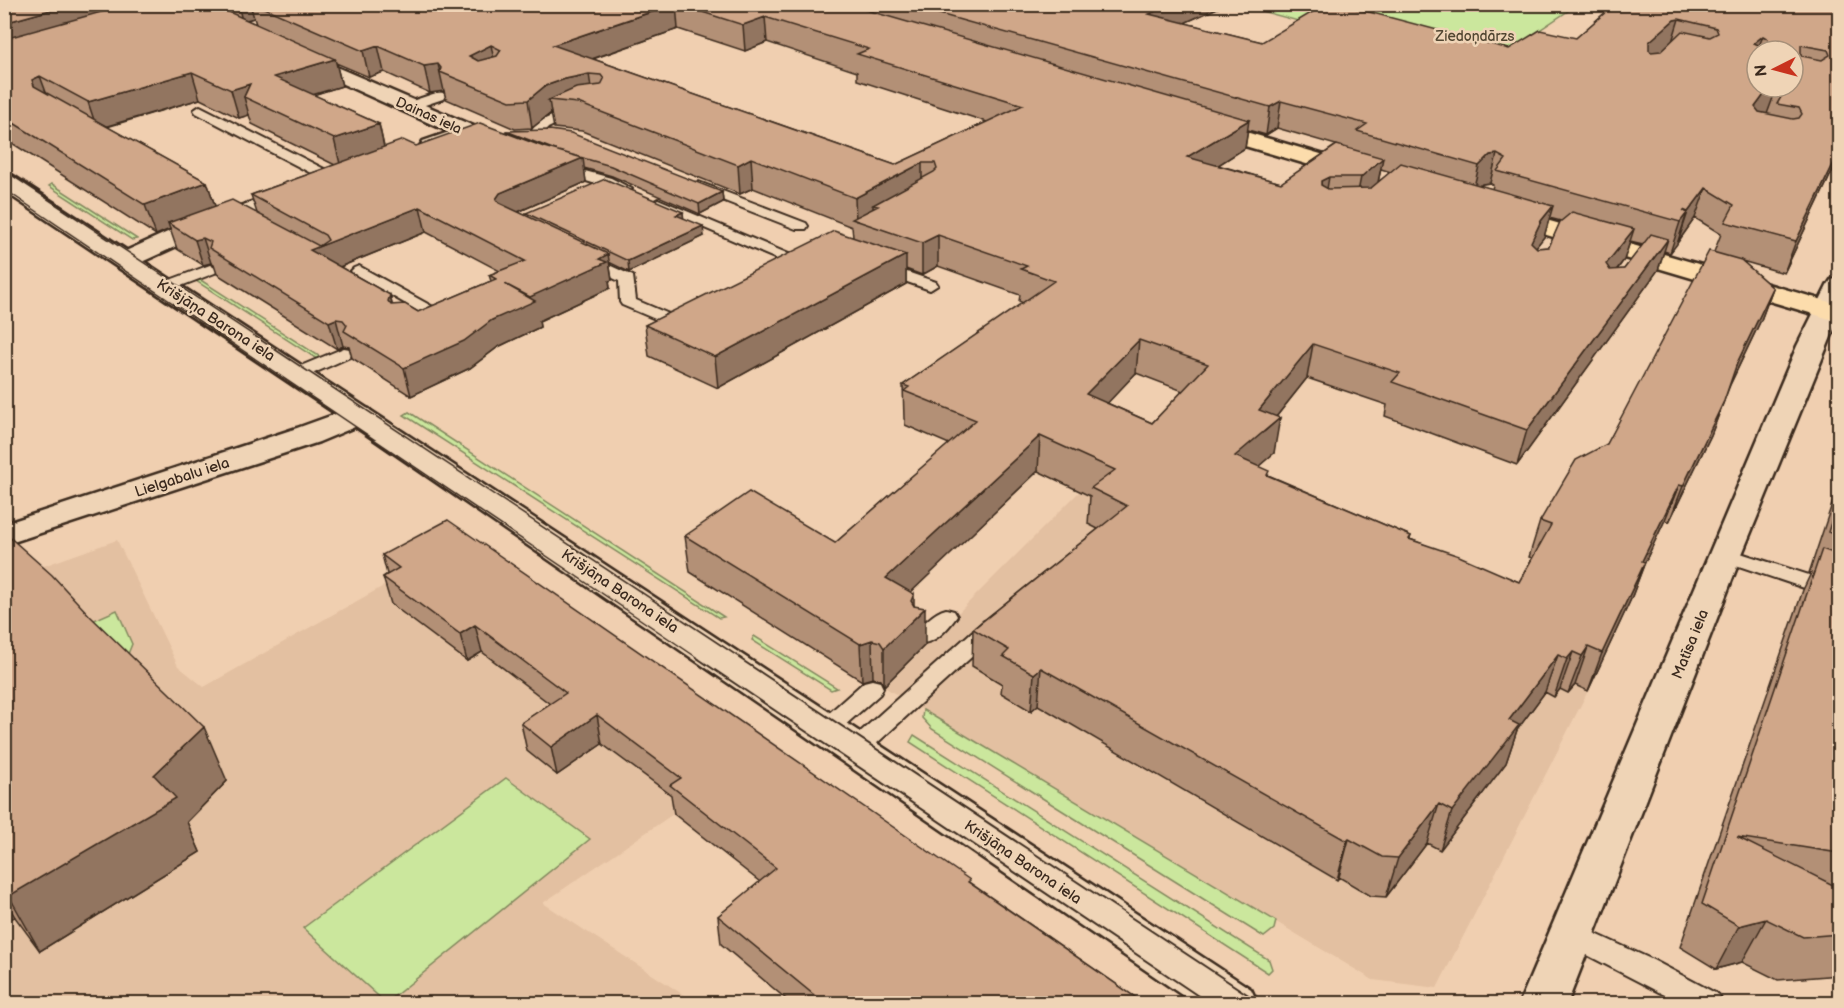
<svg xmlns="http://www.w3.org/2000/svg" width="1844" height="1008" viewBox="0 0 1844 1008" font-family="'Balsamiq Sans',sans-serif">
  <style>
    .built { fill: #e3c0a1 }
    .green { fill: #cbe79d; stroke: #83885e; stroke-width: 1.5 }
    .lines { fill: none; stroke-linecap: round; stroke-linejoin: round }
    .lane-casing { stroke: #3b2a1e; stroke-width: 4 }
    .street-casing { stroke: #3b2a1e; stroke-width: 5 }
    .secondary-casing { stroke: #3b2a1e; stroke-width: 5 }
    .primary-casing { stroke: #3b2a1e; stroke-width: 5 }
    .lane { fill: #efd4b6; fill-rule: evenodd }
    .street { fill: #efd4b6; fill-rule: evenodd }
    .secondary { fill: #efd4b6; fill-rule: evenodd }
    .primary { fill: #fcdcac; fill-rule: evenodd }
    .tram-far1 { stroke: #3b2a1e; stroke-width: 1.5 }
    .tram { stroke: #3b2a1e; stroke-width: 2 }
    .wall { fill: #b39076; stroke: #3b2a1e; stroke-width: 1.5; fill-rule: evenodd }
    .shaded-wall { fill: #927560; stroke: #3b2a1e; stroke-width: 1.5 }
    .building { fill: #d0a789; stroke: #3b2a1e; stroke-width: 1.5; fill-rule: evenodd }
    .labels { text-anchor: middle; stroke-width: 5; stroke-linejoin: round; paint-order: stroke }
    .far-park-label { font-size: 14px; fill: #514631; stroke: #efd4b6 }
    .far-street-label { font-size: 14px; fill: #3b2a1e; stroke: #efd4b6 }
    .street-label { font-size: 15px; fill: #3b2a1e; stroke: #efd4b6 }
  </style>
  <rect width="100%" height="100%" fill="#f0cfb0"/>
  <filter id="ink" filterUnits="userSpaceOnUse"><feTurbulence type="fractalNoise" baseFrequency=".0167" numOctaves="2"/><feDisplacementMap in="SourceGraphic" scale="12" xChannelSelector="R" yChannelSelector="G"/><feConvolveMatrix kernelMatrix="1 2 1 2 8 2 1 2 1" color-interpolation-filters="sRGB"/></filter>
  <g filter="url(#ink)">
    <path class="built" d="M1105,466L1588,691L1437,988L1373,980L884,687Z
      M117,540L178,666L204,687L389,583L755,758L543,903L696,1003H5L4,580Z"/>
    <path class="green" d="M1239,5H1577L1480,70Z
      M52,184L137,239L132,240L49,186Z
      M199,279L325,360L320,361L196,281Z
      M409,412L724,617L719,618L404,415Z
      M117,610L132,644L126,659L76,628Z
      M754,636L837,688L831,690L752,640Z
      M923,710L1276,921L1274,929L1264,937L932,729L922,718Z
      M914,735L1269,960L1272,969L1268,973L910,742Z
      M506,778L590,839L386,1003L303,928Z"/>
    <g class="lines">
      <g class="lane-casing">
        <path id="lane" d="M439,92L443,93L445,96L443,99L410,110L404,106L406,103Z
          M577,105L581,106L583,109L581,112L548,128L542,136L537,137L530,133L538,122Z
          M200,106L340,177L342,180L335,184L330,183L196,113L194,110Z
          M559,164L611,178L632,189L625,193L554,171L552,168L554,165Z
          M699,182L806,223L808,226L806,229H796L694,189L692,186L694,183Z
          M658,199L796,257L799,260L791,265L786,263L653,206L651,203Z
          M587,255L633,276L636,300L669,314L686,310L694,315L692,318L667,324L622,305L620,302L619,281L582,263L579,260L582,257Z
          M881,263L936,282L938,285L930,290L876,271L873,268Z
          M210,265L218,270L215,273L165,292L157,287L159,284Z
          M359,266L435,308L437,311C430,321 419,330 406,326L404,323L420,312L354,274L351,271L354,268Z
          M344,348L350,349L352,353L350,357L303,378H291L288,374L291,370Z
          M1725,548L1840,585V600L1718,559L1715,554L1718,549Z
          M946,609L954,611L957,616C948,629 933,647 916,642L913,637C920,626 934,612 946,609Z
          M992,619L1000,621L1003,626L1000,631L864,755L856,758L848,755L844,749L848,743L984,621Z
          M872,680L880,682L883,688L880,694L834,735L826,737L818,735L814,729L818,723L864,682Z
          M1572,923L1653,960L1719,995L1723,1004H1682L1562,942L1558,934L1562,926Z"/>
      </g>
      <g class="street-casing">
        <path id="street" d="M299,51L476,127L479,132L476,137C460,143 440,155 423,151L420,146L423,141L449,132L292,61L289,57L292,53Z
          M297,186L305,188L309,193L305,198L190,240L135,265L126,268L117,265L113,260L117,255L172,230Z
          M358,406L369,409L373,415L369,421L319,442L4,545V524L297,428Z"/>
      </g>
      <g class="secondary-casing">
        <path id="secondary" d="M4,173L12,175L1251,989L1258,1004H1195L363,432L4,191Z
          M1840,278V315L1742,554L1567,1004H1519L1797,346L1827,286L1831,280Z"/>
      </g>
      <g class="primary-casing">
        <path id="primary" d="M1202,119L1365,167L1369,172L1365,177L1357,179L1194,131L1191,126L1194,121Z
          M1505,208L1840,305V322L1496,220L1493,215L1496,210Z"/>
      </g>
      <use href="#lane" class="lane"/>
      <use href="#street" class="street"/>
      <use href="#secondary" class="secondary"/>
      <use href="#primary" class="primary"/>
      <path class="tram-far1" d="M4,170L742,659
        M4,189L699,659"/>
      <path class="tram" d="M697,658L1210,1004
        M739,658L1262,1004"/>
    </g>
    <path class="wall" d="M4,4H1226L1184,23L1262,42L1509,49L1576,38L1615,4H1839V157L1784,273L1742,261L1773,288L1761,320L1730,385L1711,435L1669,522L1665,520L1645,562L1631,599L1588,691L1575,685L1568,693L1560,689L1554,697L1545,692L1517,730L1506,763L1440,850L1427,843L1386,897L1371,896L1339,877L1337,880L1038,705L1031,711L1001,693L1002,684L972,666L973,629L1098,529L1088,524L1090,496L1038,471L910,592L925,645L884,686L881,680L873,678L862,681L690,572L685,536L835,543L949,444L905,425V420L904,419L903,385L1023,303L1019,301L1020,295L938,266L922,275L906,269V284L718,388L649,356L645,325L853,237L852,227L753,188L740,194L582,131L554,128L551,113L532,128L515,129L446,99L444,91L430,93L384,72L369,77L336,63L342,86L313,95L379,124L384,147L416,146L506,132V131L722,192L723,202L700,214L612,176L584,168L586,182L518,212L526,216V213L683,212V218L704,236L629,272L609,262L612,280L609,281L610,288L539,321L540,327L498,347L470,368L411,396L352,358L349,347L343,346L337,349L217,274L214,265L211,263L203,265L177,249L170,229L156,235L4,138ZM254,18L256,24L246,20ZM678,29L745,51L767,42L857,72V80L987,122L895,165L593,59ZM200,99L239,118L249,115L252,124L335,165L251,195L257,213L215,206L207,182L107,127ZM1277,128L1336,145L1281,183L1218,165L1245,148L1248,130L1266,135ZM1381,169L1391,172L1378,182ZM1490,183L1493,185L1492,189L1481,186L1482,184ZM1549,218L1561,221L1549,247L1537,248L1536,247L1544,237ZM1695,218L1721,234L1714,252L1607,444L1540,521L1529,557L1532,558L1519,582L1410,539L1411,536L1268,475L1258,466L1274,453L1276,417L1307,378L1387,405L1385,416L1517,465L1658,270L1664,251L1670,253ZM426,232L500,271L489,275L491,281L418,312L392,305L390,295L340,267ZM1630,242L1643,245L1624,269L1617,270L1624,260ZM1136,373L1183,391L1152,423L1107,403Z
      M1839,483V975L1778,980L1742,962L1716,969L1680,947L1803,590L1811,573H1809Z
      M4,534L227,781L187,822L200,852L40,951L15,917L4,920Z
      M382,555L970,883L1145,1004H792L721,944L718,916L760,882L674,814L671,795L602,744L557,775L527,751L521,723L550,704L482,652L467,661L391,604L383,577L387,574Z
      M1839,981V1004H1829Z"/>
    <path class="shaded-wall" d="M72,4H166L4,52V23Z
      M238,4H250L254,18L242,21Z
      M676,4L678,29L557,71L553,45Z
      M1172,4H1226L1147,40L1149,14Z
      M765,17L767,42L745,51L743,25Z
      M1679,19L1671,45L1641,68L1649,42L1674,20Z
      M1763,36L1757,51L1754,43Z
      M491,45L496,71L469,56Z
      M378,46L384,72L369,77L363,51Z
      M335,59L342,86L282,104L274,77Z
      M438,64L444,91L430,93L424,66Z
      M192,72L200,99L97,129L88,102Z
      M589,74L593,101L549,100L551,113L532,128L528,100L545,86L565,79Z
      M40,76L50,103L44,114L32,80Z
      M250,84L244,97L249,115L239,118L231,90Z
      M1777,87L1767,114L1756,119L1755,107L1766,92Z
      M1281,101L1277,128L1266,135L1270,107Z
      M1249,120L1245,148L1184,187L1187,157Z
      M379,124L385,152L341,168L334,139Z
      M1839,152V157L1784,273L1796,241Z
      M1497,154L1490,183L1482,184L1472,195L1479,166L1490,155Z
      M583,158L586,182L504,218L496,199L500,193Z
      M751,158L753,188L740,194L738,165Z
      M1383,158L1377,187L1355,207L1361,177Z
      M922,163V192L873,205V219L856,221L855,198Z
      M1329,177L1324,207L1321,181Z
      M207,182L217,212L168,223L170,229L156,235L145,205Z
      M1706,188L1695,218L1678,242L1688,212Z
      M722,192L723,202L700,214L699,204Z
      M1553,206L1544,237L1532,252L1531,242L1541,221Z
      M420,207L426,232L317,276L310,250Z
      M683,212L684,222L676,215Z
      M1687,213L1677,244L1670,253L1680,222Z
      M703,226L704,236L629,272L628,261Z
      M1634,229L1624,260L1596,296L1606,264Z
      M938,235V266L922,275V243Z
      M203,238L211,263L203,265L195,240Z
      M1668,239L1658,270L1517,465L1527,430Z
      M608,254L612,280L609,281L610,288L539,321L540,327L498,347L470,368L411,396L404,368L492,320L530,297Z
      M906,255V284L718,388L715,357Z
      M1773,288L1761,320L1724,397L1737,363Z
      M390,295L396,322L388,301Z
      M336,319L343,346L337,349L329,322Z
      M1139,340L1136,373L1084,428L1086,394Z
      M1313,344L1307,378L1264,432L1280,418L1274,453L1229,492L1235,456L1259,410Z
      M1724,401L1711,435L1669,522L1683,486Z
      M1040,436L1038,471L887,615L886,578Z
      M1679,485L1665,520L1628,598L1642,561Z
      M1645,562L1631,599L1588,691L1602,653Z
      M914,594V619L925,608V645L884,686V648Z
      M475,625L482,652L467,661L460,634Z
      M872,640L873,678L862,681L860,644Z
      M1588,647L1575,685L1568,693L1582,656Z
      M1573,652L1560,689L1554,697L1567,659Z
      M1558,655L1545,692L1517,730L1506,763L1440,850L1452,811L1509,720Z
      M1041,668L1038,705L1031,711L1034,674Z
      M597,715L602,744L557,775L551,747Z
      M204,727L227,781L187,822L200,852L40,951L9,896L154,775Z
      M1439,804L1427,843L1386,897L1398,858Z
      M1349,839L1339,877L1337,880L1347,841Z
      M4,898L15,917L4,920Z
      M1766,919L1742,962L1716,969L1739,926Z"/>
    <path class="building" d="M4,4H72L4,23Z
      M130,4H211L335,59L274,77L379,124L334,139L244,97L250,84L231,90L192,72L88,102L40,76L32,80L34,86L207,182L145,205L4,117V39Z
      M255,4H674L553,45L895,165L1023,105L857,54L869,49L765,17L743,25L677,4H845L1249,120L1187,157L1281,183L1337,145L1383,158L1361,177H1329L1321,181V185L1328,189L1371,188L1401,163L1553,206L1541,221L1531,242L1537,248L1549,247L1560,222L1572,212L1634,229L1606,264L1610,270L1624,269L1651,234L1668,239L1527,430L1392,382L1400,373L1313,344L1259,410L1280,418L1235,456L1269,471L1267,475L1411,536L1409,539L1459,556L1519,582L1551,525L1540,521L1576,460L1607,444L1709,251L1741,260L1773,288L1737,363L1724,401L1683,486L1679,485L1642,561L1645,562L1602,653L1588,647L1582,656L1573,652L1567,659L1558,655L1509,720L1519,725L1452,811L1439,804L1398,858L1382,857L1349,839L1347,841L1041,668L1034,674L1003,656L1009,650L973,629L1127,506L1091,488L1115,470L1040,436L886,578L914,594L911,601L914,606L925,608L884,648L880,642L872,640L860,644L685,536L749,492L835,543L976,420L904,391L909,387L903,385L1054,281L1021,269L1027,266L938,235L922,243L852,219L878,206L873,205L934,172L937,169L935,163H922L855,198L751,158L738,165L578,103L549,100L576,88L601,85L604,79L601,75L589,74L565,79L545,86L528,100L510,101L440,72L441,68L438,64L424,66L378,46L363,51ZM491,45L501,50L497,56L478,61L469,56ZM1139,340L1208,364L1152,423L1086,394Z
      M904,4H1172L1149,14L1262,42L1326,4H1339L1509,49L1540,30L1576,38L1615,4H1839V152L1796,241L1725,222L1734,205L1706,188L1688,212L1683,210L1687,213L1680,222L1497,171L1506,159L1497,154L1490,155L1479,166L1357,131L1367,124L1281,101L1270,107ZM1679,19L1716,28L1718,33L1710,37L1682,31L1661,51L1651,52L1649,50V42L1674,20ZM1763,36L1768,39L1767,49L1754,43ZM1801,45L1828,50L1830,55L1822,60L1801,56ZM1757,51H1793V87H1778L1784,92L1777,104L1799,108L1802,114L1799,118L1793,119L1759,112L1755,107L1766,92L1776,87H1757Z
      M480,123L544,147L583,158L500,193L496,199L499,203L608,254L599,259L607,262L530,297L505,284L535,301L492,320L464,341L404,368L344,331L347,325L343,320L336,319L329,322L209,248L211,242L203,238L195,240L168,223L232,200L319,246L328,240L325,235L251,195L403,140L416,146ZM420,207L525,261L489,275L496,279L418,312L405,304L391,305L388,301L390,295L310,250Z
      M550,130L571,133L722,192L699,204L611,166L558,151L506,131Z
      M605,179L683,212L676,215L703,226L628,261L526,213Z
      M834,231L906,255L715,357L645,325Z
      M1839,498V536L1828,532Z
      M448,520L970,880L968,882L1145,1004H825L718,916L776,868L670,785L681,778L597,715L551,747L521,723L566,693L475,625L460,634L383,577L399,568L382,555Z
      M4,534H6L52,575L91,617L204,727L154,775L176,798L9,896L4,891Z
      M1822,549L1839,555V853L1737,837L1839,888V934L1803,937L1766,919L1739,926L1702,904Z
      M1683,1000L1690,1004H1682Z"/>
  </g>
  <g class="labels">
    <g class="far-park-label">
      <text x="1475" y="41">Ziedoņdārzs</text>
    </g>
    <g class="far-street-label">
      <text transform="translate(429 115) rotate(24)" y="5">Dainas iela</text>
    </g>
    <g class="street-label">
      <text transform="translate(216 320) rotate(33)" y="5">Krišjāņa Barona iela</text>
      <text transform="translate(182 477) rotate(-18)" y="5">Lielgabalu iela</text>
      <text transform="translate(620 591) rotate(34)" y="5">Krišjāņa Barona iela</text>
      <text transform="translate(1690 644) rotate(-68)" y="5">Matīsa iela</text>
      <text transform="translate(1023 862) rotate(34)" y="5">Krišjāņa Barona iela</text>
    </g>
  </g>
  <rect width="1844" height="1008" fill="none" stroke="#efd4b6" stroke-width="24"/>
  <rect x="12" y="12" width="1820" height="984" fill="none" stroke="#3b2a1e" stroke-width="2" filter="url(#ink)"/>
  <g transform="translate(1775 69) rotate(264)"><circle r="28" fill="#efd4b6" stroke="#a79079" stroke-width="1.5"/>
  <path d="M0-4.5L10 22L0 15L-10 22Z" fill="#c8321e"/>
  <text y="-9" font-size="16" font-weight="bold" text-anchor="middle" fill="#3b2a1e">N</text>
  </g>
</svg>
